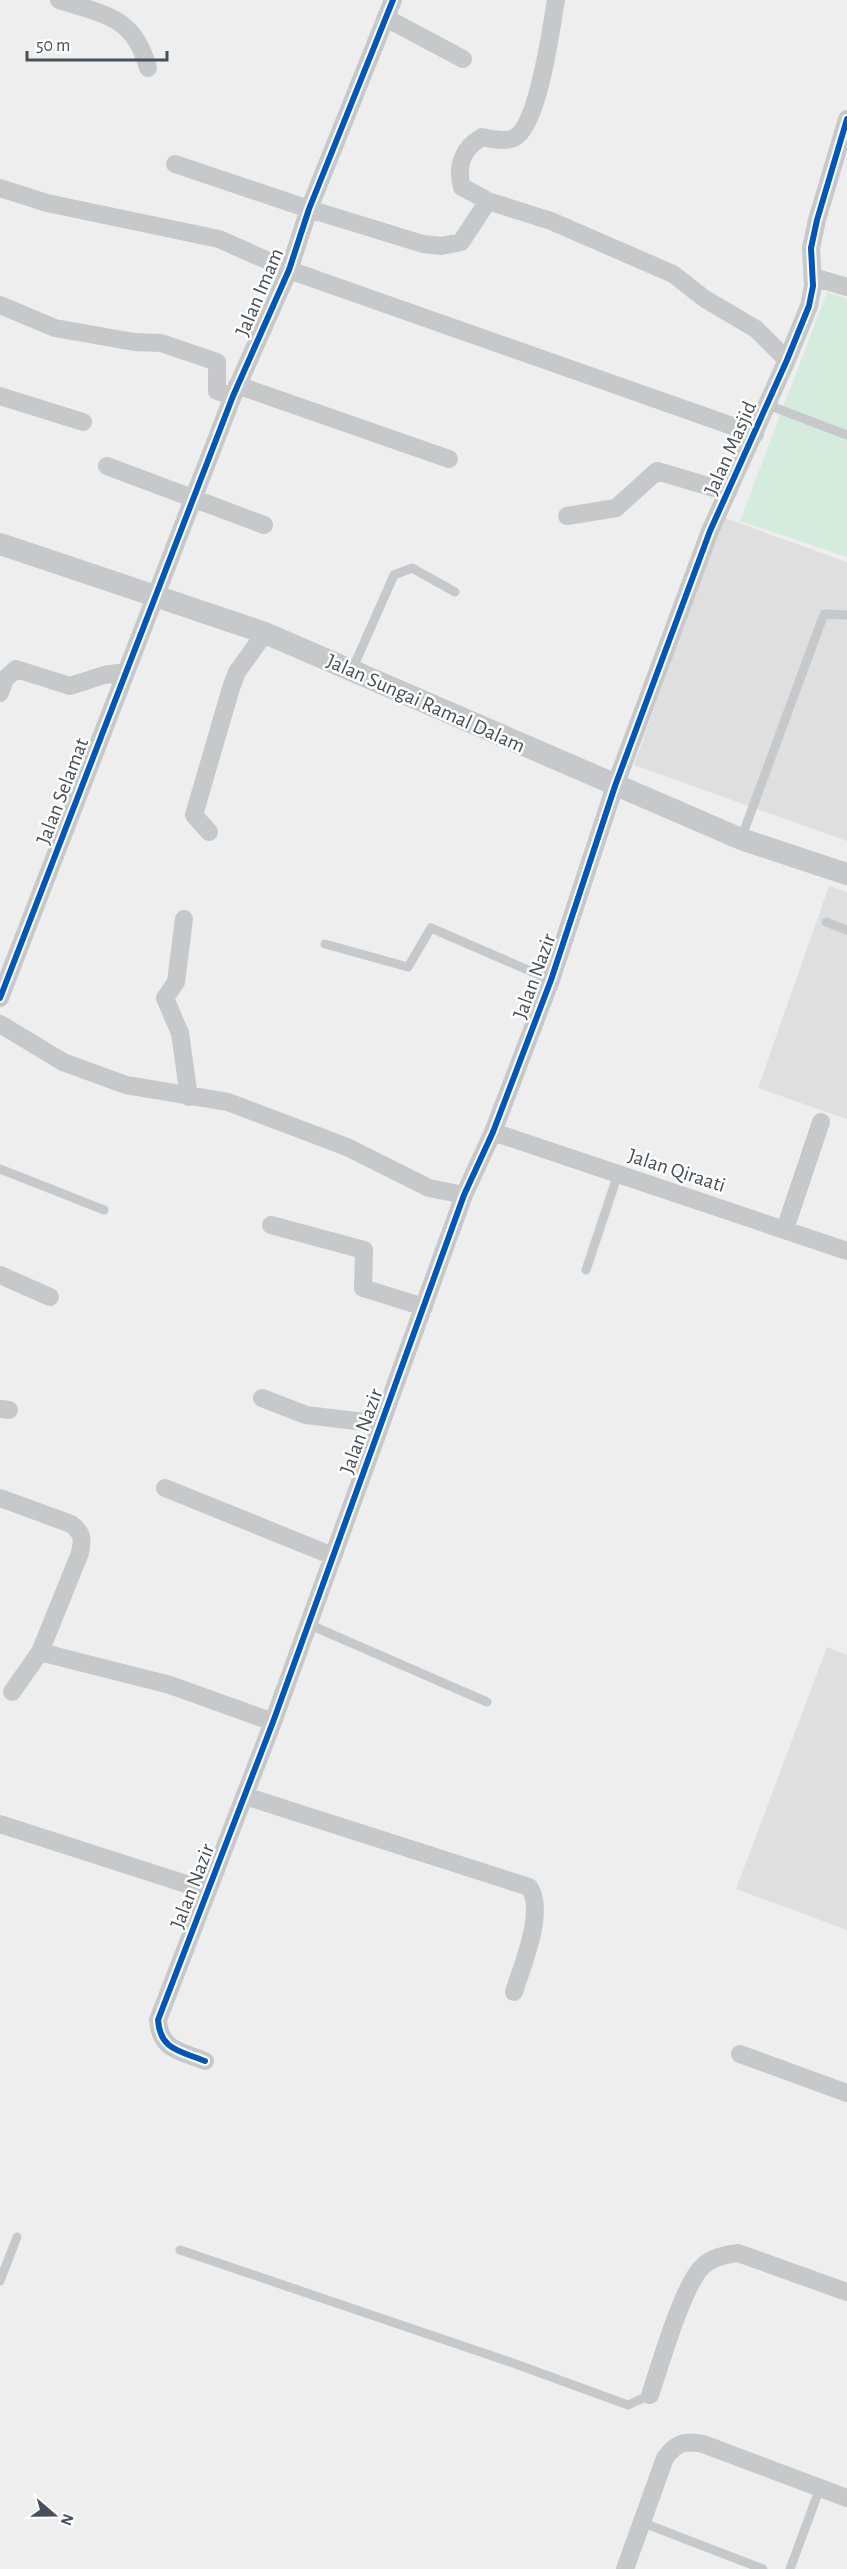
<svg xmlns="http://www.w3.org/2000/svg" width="847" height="2569" viewBox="0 0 847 2569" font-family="'Alegreya Sans',sans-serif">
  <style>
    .education { fill: #e0dfdf }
    .green { fill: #d4ebdd }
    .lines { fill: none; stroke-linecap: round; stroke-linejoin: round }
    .service { stroke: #c6c8c9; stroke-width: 9 }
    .minor { stroke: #c6c8c9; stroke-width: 18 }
    .tertiary { stroke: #c6c8c9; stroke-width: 22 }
    .cycleway-casing { stroke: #fff; stroke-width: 10 }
    .cycleway { stroke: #0057b8; stroke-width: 6 }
    .labels { text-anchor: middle; stroke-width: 5; stroke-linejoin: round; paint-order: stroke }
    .street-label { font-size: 21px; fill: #475058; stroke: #fff }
  </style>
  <rect width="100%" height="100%" fill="#eee"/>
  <path class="education" d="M722,517L847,562V841L634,765Z
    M829,886L847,892V1119L758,1088Z
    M827,1647L847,1655V1930L736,1889Z"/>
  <path class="green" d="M827,292L847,299V557L740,521Z"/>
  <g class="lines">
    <path class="service" d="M768,405L847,435
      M352,670L394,575L412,568L455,592
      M741,839L824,614L847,615
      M826,922L847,930
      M325,944L408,967L431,928L551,980
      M0,1169L104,1210
      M586,1270L618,1174
      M308,1624L487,1702
      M180,2250L513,2363L628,2405L650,2395
      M0,2281L17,2237
      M641,2522L763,2569
      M790,2569L820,2488"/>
    <path class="minor" d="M59,0C105,15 134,16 148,68
      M386,18L463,59
      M175,164L309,209L423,244L441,246L461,242L488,201L462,187C456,166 463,148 482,137C491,139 505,142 514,138C539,125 551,28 556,0
      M0,188L47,203L219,239L289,270L755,434
      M488,201L551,221L673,274L705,299L756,329L787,360
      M813,277L847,287
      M0,305L55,328L134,342L161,343L217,362V391L233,396
      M237,385L449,459
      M0,396L83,422
      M107,466L264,525
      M567,516L616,508L657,471L728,492
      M0,693L5,679L16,669L70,686L104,675L125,672
      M209,832L194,815L231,688L237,672L265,633
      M184,919L176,982L165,998L180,1033L189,1097
      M0,998L233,396L289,270L309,209L393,0
      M0,1024L63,1062L126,1085L228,1102L347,1147L429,1188L464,1195
      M493,1132L847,1251
      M271,1225L364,1250L363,1288L424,1307
      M785,1229L821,1122
      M0,1275L50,1297
      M262,1398L306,1415L381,1424
      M0,1409L9,1410
      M165,1488L333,1556
      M0,1498L71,1524C83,1533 83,1539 80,1553L40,1652
      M12,1692L40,1652L170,1685L273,1722
      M245,1796L529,1887C546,1911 522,1966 514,1992
      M0,1824L208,1891
      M740,2054L847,2093
      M205,2061C180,2051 160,2050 158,2020L273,1722L464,1195L493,1132L551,980L615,786L710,531L787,360L809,306L813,286L811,248L817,220L847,119
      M650,2395C660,2366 683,2284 703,2266C712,2257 726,2255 738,2253L847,2292
      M625,2569L665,2458C676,2443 685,2440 703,2444L847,2498"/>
    <path class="tertiary" d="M0,544L265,633L741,839L847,874"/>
    <g class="cycleway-casing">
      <path id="cycleway" d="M0,998L233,396L289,270L309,209L393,0
        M205,2061C180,2051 160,2050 158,2020L273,1722L464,1195L493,1132L551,980L615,786L710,531L787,360L809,306L813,286L811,248L817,220L847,119"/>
    </g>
    <use href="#cycleway" class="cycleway"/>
  </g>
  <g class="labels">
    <g class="street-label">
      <text transform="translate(259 292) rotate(-67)" y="7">Jalan Imam</text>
      <text transform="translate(730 448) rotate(-66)" y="7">Jalan Masjid</text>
      <text transform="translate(426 703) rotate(24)" y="7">Jalan Sungai Ramal Dalam</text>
      <text transform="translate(62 791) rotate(-69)" y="7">Jalan Selamat</text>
      <text transform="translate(534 976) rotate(-70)" y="7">Jalan Nazir</text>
      <text transform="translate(677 1170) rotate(18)" y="7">Jalan Qiraati</text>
      <text transform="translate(361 1431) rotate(-70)" y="7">Jalan Nazir</text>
      <text transform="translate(192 1886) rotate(-69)" y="7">Jalan Nazir</text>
    </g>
  </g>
  <g transform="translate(54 2515) rotate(110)" stroke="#ffffff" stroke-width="4.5" paint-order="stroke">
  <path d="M0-4.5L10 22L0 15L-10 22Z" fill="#475058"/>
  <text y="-9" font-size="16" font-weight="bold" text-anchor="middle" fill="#475058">N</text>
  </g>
  <path d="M27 51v9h140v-9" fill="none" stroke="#475058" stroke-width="3"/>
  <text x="36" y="51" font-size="18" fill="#475058" stroke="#ffffff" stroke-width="4.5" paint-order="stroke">50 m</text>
</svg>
